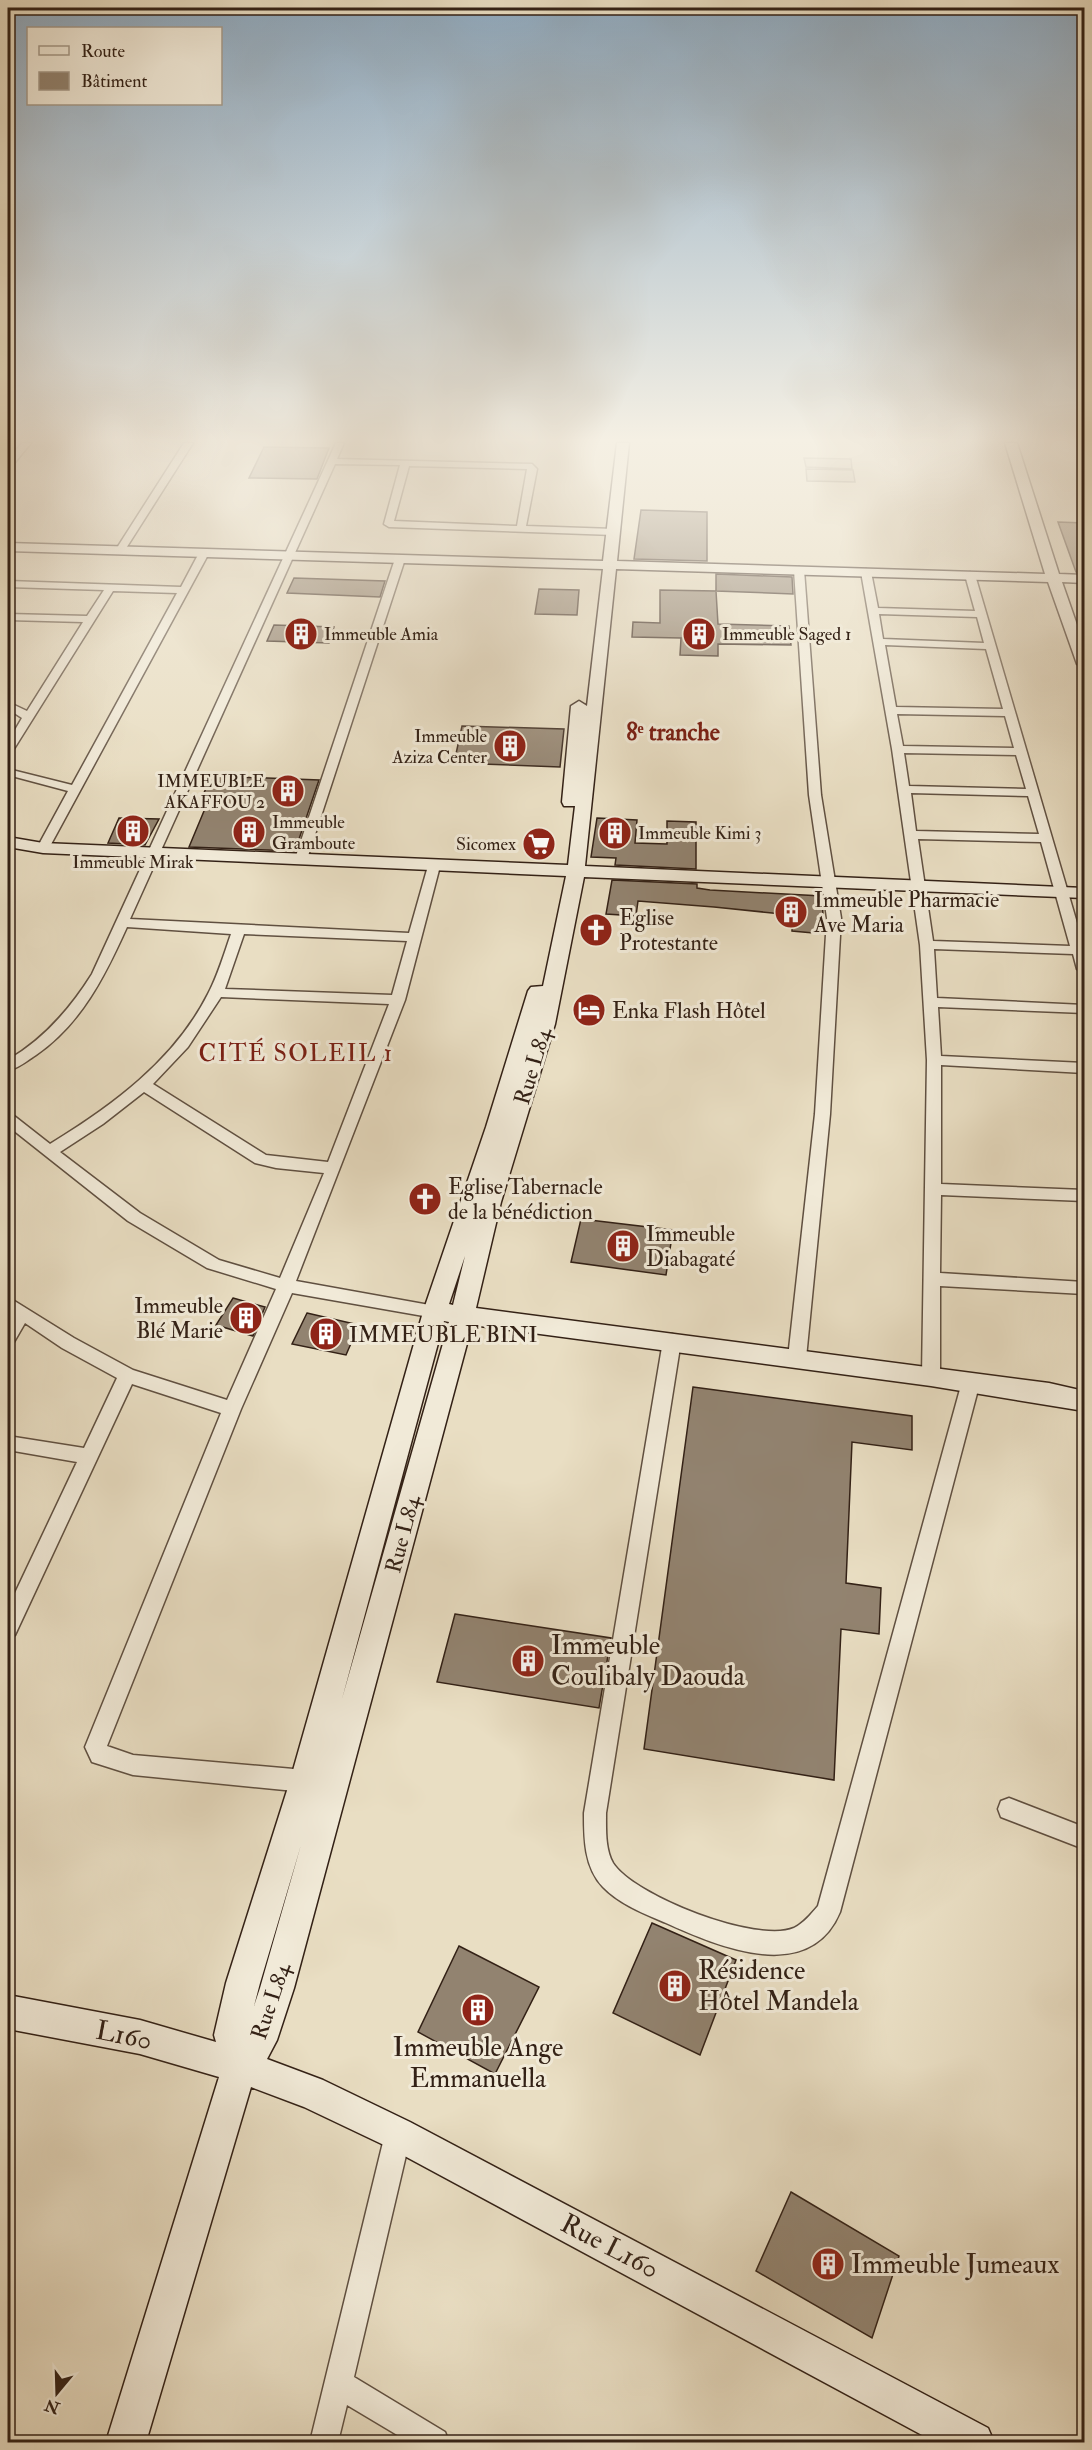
<svg xmlns="http://www.w3.org/2000/svg" width="1092" height="2450" viewBox="0 0 1092 2450" font-family="'IM FELL Double Pica',serif">
  <style>
    .green { fill: #cabea6; stroke: #7e705e; stroke-width: 1.5 }
    .building { fill: #928370; stroke: #332116; stroke-width: 1.5 }
    .lines { fill: none; stroke-linecap: round; stroke-linejoin: round }
    .street-casing { stroke: #605041; stroke-width: 3 }
    .secondary-casing { stroke: #332116; stroke-width: 3 }
    .street { fill: #f1ead8; fill-rule: evenodd }
    .secondary { fill: #f1ead8; fill-rule: evenodd }
    .labels { text-anchor: middle; stroke-width: 6; stroke-linejoin: round; paint-order: stroke }
    .far-poi-label { font-size: 18px; fill: #332116; stroke: #f1ead8; text-anchor: start }
    .poi-label { font-size: 22px; fill: #332116; stroke: #f1ead8; text-anchor: start }
    .street-label { font-size: 22px; fill: #332116; stroke: #f1ead8 }
    .far-district-label { font-size: 24px; font-weight: bold; fill: #7a1f14; stroke: #f1ead8 }
    .neighbourhood-label { font-size: 24px; letter-spacing: 1.5px; fill: #7a1f14; stroke: #f1ead8 }
    .near-poi-label { font-size: 27px; fill: #332116; stroke: #f1ead8; text-anchor: start }
    .near-street-label { font-size: 27px; fill: #332116; stroke: #f1ead8 }
  </style>
  <rect width="100%" height="100%" fill="#e9dec3"/>
  <filter id="stains"><feTurbulence type="fractalNoise" baseFrequency=".00333" numOctaves="4"/><feColorMatrix values="0 0 0 0 .2 0 0 0 0 .09 0 0 0 0 .02 0 0 0 .5 -.17"/></filter>
  <radialGradient id="worn" r=".72"><stop offset=".6" stop-color="#630" stop-opacity="0"/><stop offset="1" stop-color="#630" stop-opacity=".3"/></radialGradient>
  <path class="green" d="M804,458L851,459L852,469L806,467Z
    M806,469L853,470L855,482L807,481Z"/>
  <path class="building" d="M264,447L329,448L317,479L249,478Z
    M641,510L707,512V561L634,559Z
    M1058,522L1084,523V573L1076,572Z
    M716,574L792,577L793,594L716,591Z
    M294,578L385,581L380,597L287,593Z
    M539,589L579,590L577,615L535,614Z
    M660,590L716,591L718,624L789,626L791,645L718,644V656L680,655L681,638L632,637L633,622L660,623Z
    M274,625L334,627L329,643L267,641Z
    M462,726L564,729L560,767L454,763Z
    M212,776L319,780L295,851L189,847L209,799H201Z
    M119,818L159,819L145,845L108,843Z
    M597,818L637,820L635,843L667,844V821L696,822V869L615,865L616,858L591,857Z
    M612,880L697,884V888L710,890L822,896L824,934L792,931V915L714,907L638,901L636,916L606,914Z
    M581,1219L673,1230L666,1275L571,1262Z
    M233,1298L265,1307L253,1336L216,1325Z
    M307,1313L359,1325L346,1355L292,1344Z
    M693,1387L912,1416V1450L852,1442L846,1583L881,1588L879,1634L841,1629L834,1780L644,1749Z
    M455,1614L611,1638L599,1708L437,1682Z
    M652,1923L736,1960L700,2055L613,2013Z
    M459,1946L539,1987L495,2074L418,2032Z
    M791,2192L899,2256L872,2338L756,2271Z"/>
  <g class="lines">
    <g class="street-casing">
      <path id="street" d="M22,443H31L11,467H8V460Z
        M184,443H193L123,553H117L115,551Z
        M336,443H344L337,459L532,464L537,469L526,526L614,529L619,532L614,535L389,527L384,524L400,465L335,464L130,919L409,933L428,866L434,862L440,866L405,1000L296,1281L435,1306L441,1307L444,1312L441,1317L435,1318L292,1293L241,1409L107,1746L133,1755L305,1770L313,1774L316,1781L313,1788L305,1792L133,1775L92,1762L85,1747L221,1413L132,1384L15,1635L8,1638V1608L77,1462L8,1450V1436L84,1448L117,1378L62,1348L25,1323L14,1342L8,1344V1323L12,1315L8,1311V1297L74,1338L133,1370L227,1400L276,1289L207,1268L128,1221L8,1126V1114L13,1115L50,1144C112,1106 174,1061 208,994C218,975 224,954 231,934L127,927C105,976 81,1024 36,1055C27,1061 18,1068 8,1071V1060C44,1039 70,1009 92,974ZM409,466L527,469L517,526L394,521ZM244,934L407,941L392,995L225,989ZM221,997L389,1004L328,1162L266,1155L153,1084L188,1047ZM144,1092L255,1163L276,1168L324,1173L280,1278L219,1260L140,1213L60,1152L103,1124Z
        M204,550L209,553L49,848L47,851H39L37,848L68,791L8,775V769L72,785L177,593L113,591L12,752L8,753V742L22,718L8,709V702L27,711L83,622L8,620V614L87,616L104,590L8,587V581L181,587L199,553Z
        M400,556L405,559L307,859L306,862H296L295,859L395,559Z
        M799,567L804,570L821,795L841,918L830,1114L806,1358L803,1363H791L788,1358L815,1114L827,918L809,795L794,570Z
        M866,569L871,572L878,608L975,611L965,575L970,572L975,575L1084,947V973L1077,969L1073,954L934,949L937,998L1084,1005V1013L938,1007L941,1056L1084,1063V1073L941,1065V1184L1084,1190V1201L941,1195L940,1273L1084,1282V1294L940,1286V1376L937,1381H925L922,1376L927,1060L920,945L892,749L861,572ZM879,614L977,617L984,643L883,639ZM885,645L986,649L1003,709L896,707ZM897,714L1005,716L1014,748L903,746ZM904,753L1016,755L1026,789L909,786ZM911,793L1028,796L1039,834L916,831ZM918,839L1041,842L1070,946L933,941Z
        M672,1334L678,1336L681,1341L606,1813C606,1829 605,1849 613,1863C634,1896 757,1944 794,1928C804,1923 811,1914 818,1906L962,1382L965,1377H977L980,1382L840,1912C809,1986 717,1946 666,1923C645,1914 619,1904 603,1887C584,1867 584,1838 584,1813L663,1341L666,1336Z
        M1009,1798L1084,1827V1849L1001,1817L998,1809L1001,1801Z
        M398,2121L407,2125L411,2134L354,2377L445,2432L449,2442H409L347,2405L338,2442H310L385,2134L389,2125Z"/>
    </g>
    <g class="secondary-casing">
      <path id="secondary" d="M617,443H629L617,561L1045,574L1005,443H1017L1059,574L1084,575V583L1062,582L1084,645V668L1077,664L1048,582L616,569L585,866L1084,888V898L584,877L555,1024L501,1202L476,1308L1049,1383L1084,1391V1411L931,1386L472,1325L294,1988L277,2040L267,2059L323,2080L410,2122L988,2428L994,2442H935L386,2146L304,2107L251,2087L146,2442H106L219,2077L140,2054L8,2029V1995L140,2020L216,2042L214,2035L226,1983L290,1781L423,1312L486,1127L528,991L531,987L543,986L566,876L43,853L8,847V837L43,843L568,865L575,806H564L562,802L571,706L579,701L587,706L603,569L8,551V543L603,561ZM465,1256L453,1305L449,1304ZM444,1321L449,1322L444,1340L342,1699ZM301,1845L260,1988L254,2006L260,1983Z"/>
    </g>
    <use href="#street" class="street"/>
    <use href="#secondary" class="secondary"/>
  </g>
  <linearGradient id="sky" x2="0" y2="1"><stop stop-color="#8fabc2"/><stop offset="0.56" stop-color="#f5f0e4"/><stop offset="1" stop-color="#f5f0e4" stop-opacity="0"/></linearGradient>
  <rect width="1092" height="786" fill="url(#sky)"/>
  <defs>
    <g id="building-disc" transform="scale(1.725)"><circle r="9.5" fill="#8f2418" stroke="#f1ead8"/><path d="M-4-6H4V6H1V3H-1V6H-4ZM-2.5-4.3h1.7v1.8h-1.7ZM.8-4.3h1.7v1.8H.8ZM-2.5-1h1.7V.8h-1.7ZM.8-1h1.7V.8H.8Z" fill="#fff"/></g>
    <g id="supermarket-disc" transform="scale(1.725)"><circle r="9.5" fill="#8f2418" stroke="#f1ead8"/><path d="M-6-5.5h2.5l.6 2H6L4.5 2H-2.5L-4.4-4H-6ZM-1.5 3.2a1.3 1.3 0 1 0 .1 0ZM3 3.2a1.3 1.3 0 1 0 .1 0Z" fill="#fff"/></g>
    <g id="church-disc" transform="scale(1.725)"><circle r="9.5" fill="#8f2418" stroke="#f1ead8"/><path d="M-1.2-6h2.4v3.5h3.3v2.4h-3.3V6h-2.4V-.1h-3.3v-2.4h3.3Z" fill="#fff"/></g>
    <g id="hotel-disc" transform="scale(1.725)"><circle r="9.5" fill="#8f2418" stroke="#f1ead8"/><path d="M-6-4.5h1.5V1H6V5H4.5V3h-9V5H-6ZM-4 0a1.8 1.8 0 1 1 3.6 0ZM.5 0V-2.5h3Q6-2.5 6 0Z" fill="#fff"/></g>
  </defs>
  <g fill-rule="evenodd">
    <use href="#building-disc" x="301" y="634"/>
    <use href="#building-disc" x="699" y="634"/>
    <use href="#building-disc" x="510" y="746"/>
    <use href="#building-disc" x="288" y="791"/>
    <use href="#building-disc" x="133" y="831"/>
    <use href="#building-disc" x="249" y="832"/>
    <use href="#building-disc" x="615" y="833"/>
    <use href="#supermarket-disc" x="539" y="844"/>
    <use href="#building-disc" x="791" y="912"/>
    <use href="#church-disc" x="596" y="930"/>
    <use href="#hotel-disc" x="589" y="1010"/>
    <use href="#church-disc" x="425" y="1199"/>
    <use href="#building-disc" x="623" y="1246"/>
    <use href="#building-disc" x="246" y="1318"/>
    <use href="#building-disc" x="326" y="1334"/>
    <use href="#building-disc" x="528" y="1661"/>
    <use href="#building-disc" x="675" y="1986"/>
    <use href="#building-disc" x="478" y="2010"/>
    <use href="#building-disc" x="828" y="2264"/>
  </g>
  <g class="labels">
    <g class="far-poi-label">
      <text x="324" y="640">Immeuble Amia</text>
      <text x="722" y="640">Immeuble Saged 1</text>
      <text x="487" y="742" text-anchor="end">Immeuble<tspan x="487" dy="21">Aziza Center</tspan></text>
      <text x="265" y="787" text-anchor="end">IMMEUBLE<tspan x="265" dy="21">AKAFFOU 2</tspan></text>
      <text x="272" y="828">Immeuble<tspan x="272" dy="21">Gramboute</tspan></text>
      <text x="638" y="839">Immeuble Kimi 3</text>
      <text x="516" y="850" text-anchor="end">Sicomex</text>
      <text x="133" y="868" text-anchor="middle">Immeuble Mirak</text>
    </g>
    <g class="poi-label">
      <text x="814" y="907">Immeuble Pharmacie<tspan x="814" dy="25">Ave Maria</tspan></text>
      <text x="619" y="925">Eglise<tspan x="619" dy="25">Protestante</tspan></text>
      <text x="612" y="1018">Enka Flash Hôtel</text>
      <text x="448" y="1194">Eglise Tabernacle<tspan x="448" dy="25">de la bénédiction</tspan></text>
      <text x="646" y="1241">Immeuble<tspan x="646" dy="25">Diabagaté</tspan></text>
      <text x="223" y="1313" text-anchor="end">Immeuble<tspan x="223" dy="25">Blé Marie</tspan></text>
      <text x="349" y="1342">IMMEUBLE BINI</text>
    </g>
    <g class="street-label">
      <text transform="translate(532 1066) rotate(-73)" y="8">Rue L84</text>
      <text transform="translate(402 1534) rotate(-75)" y="8">Rue L84</text>
      <text transform="translate(270 2001) rotate(-71)" y="8">Rue L84</text>
    </g>
    <g class="far-district-label">
      <text x="673" y="740">8ᵉ tranche</text>
    </g>
    <g class="neighbourhood-label">
      <text x="296" y="1061">CITÉ SOLEIL 1</text>
    </g>
    <g class="near-poi-label">
      <text x="551" y="1654">Immeuble<tspan x="551" dy="31">Coulibaly Daouda</tspan></text>
      <text x="698" y="1979">Résidence<tspan x="698" dy="31">Hôtel Mandela</tspan></text>
      <text x="478" y="2056" text-anchor="middle">Immeuble Ange<tspan x="478" dy="31">Emmanuella</tspan></text>
      <text x="851" y="2273">Immeuble Jumeaux</text>
    </g>
    <g class="near-street-label">
      <text transform="translate(124 2035) rotate(12)" y="9">L160</text>
      <text transform="translate(610 2246) rotate(28)" y="9">Rue L160</text>
    </g>
  </g>
  <rect width="1092" height="2450" fill="none" stroke="#e9dec3" stroke-width="30"/>
  <rect x="9" y="9" width="1074" height="2432" fill="none" stroke="#332116" stroke-width="3"/>
  <rect x="15" y="15" width="1062" height="2420" fill="none" stroke="#332116" stroke-width="1.5"/>
  <rect x="27" y="27" width="195" height="78" fill="#f1ead8" stroke="#a59a8a" stroke-width="1.5"/>
  <rect x="39" y="46" width="30" height="9" fill="#f1ead8" stroke="#a59a8a" stroke-width="1.5"/>
  <text x="81" y="57" font-size="18" fill="#332116">Route</text>
  <rect x="39" y="72" width="30" height="18" fill="#928370" stroke="#a59a8a" stroke-width="1.5"/>
  <text x="81" y="87" font-size="18" fill="#332116">Bâtiment</text>
  <g transform="translate(57 2393) rotate(199)" stroke="#f1ead8" stroke-width="4.5" paint-order="stroke">
  <path d="M0-4.5L10 22L0 15L-10 22Z" fill="#332116"/>
  <text y="-9" font-size="16" font-weight="bold" text-anchor="middle" fill="#332116">N</text>
  </g>
  <rect width="100%" height="100%" filter="url(#stains)"/>
  <rect width="100%" height="100%" fill="url(#worn)"/>
</svg>
